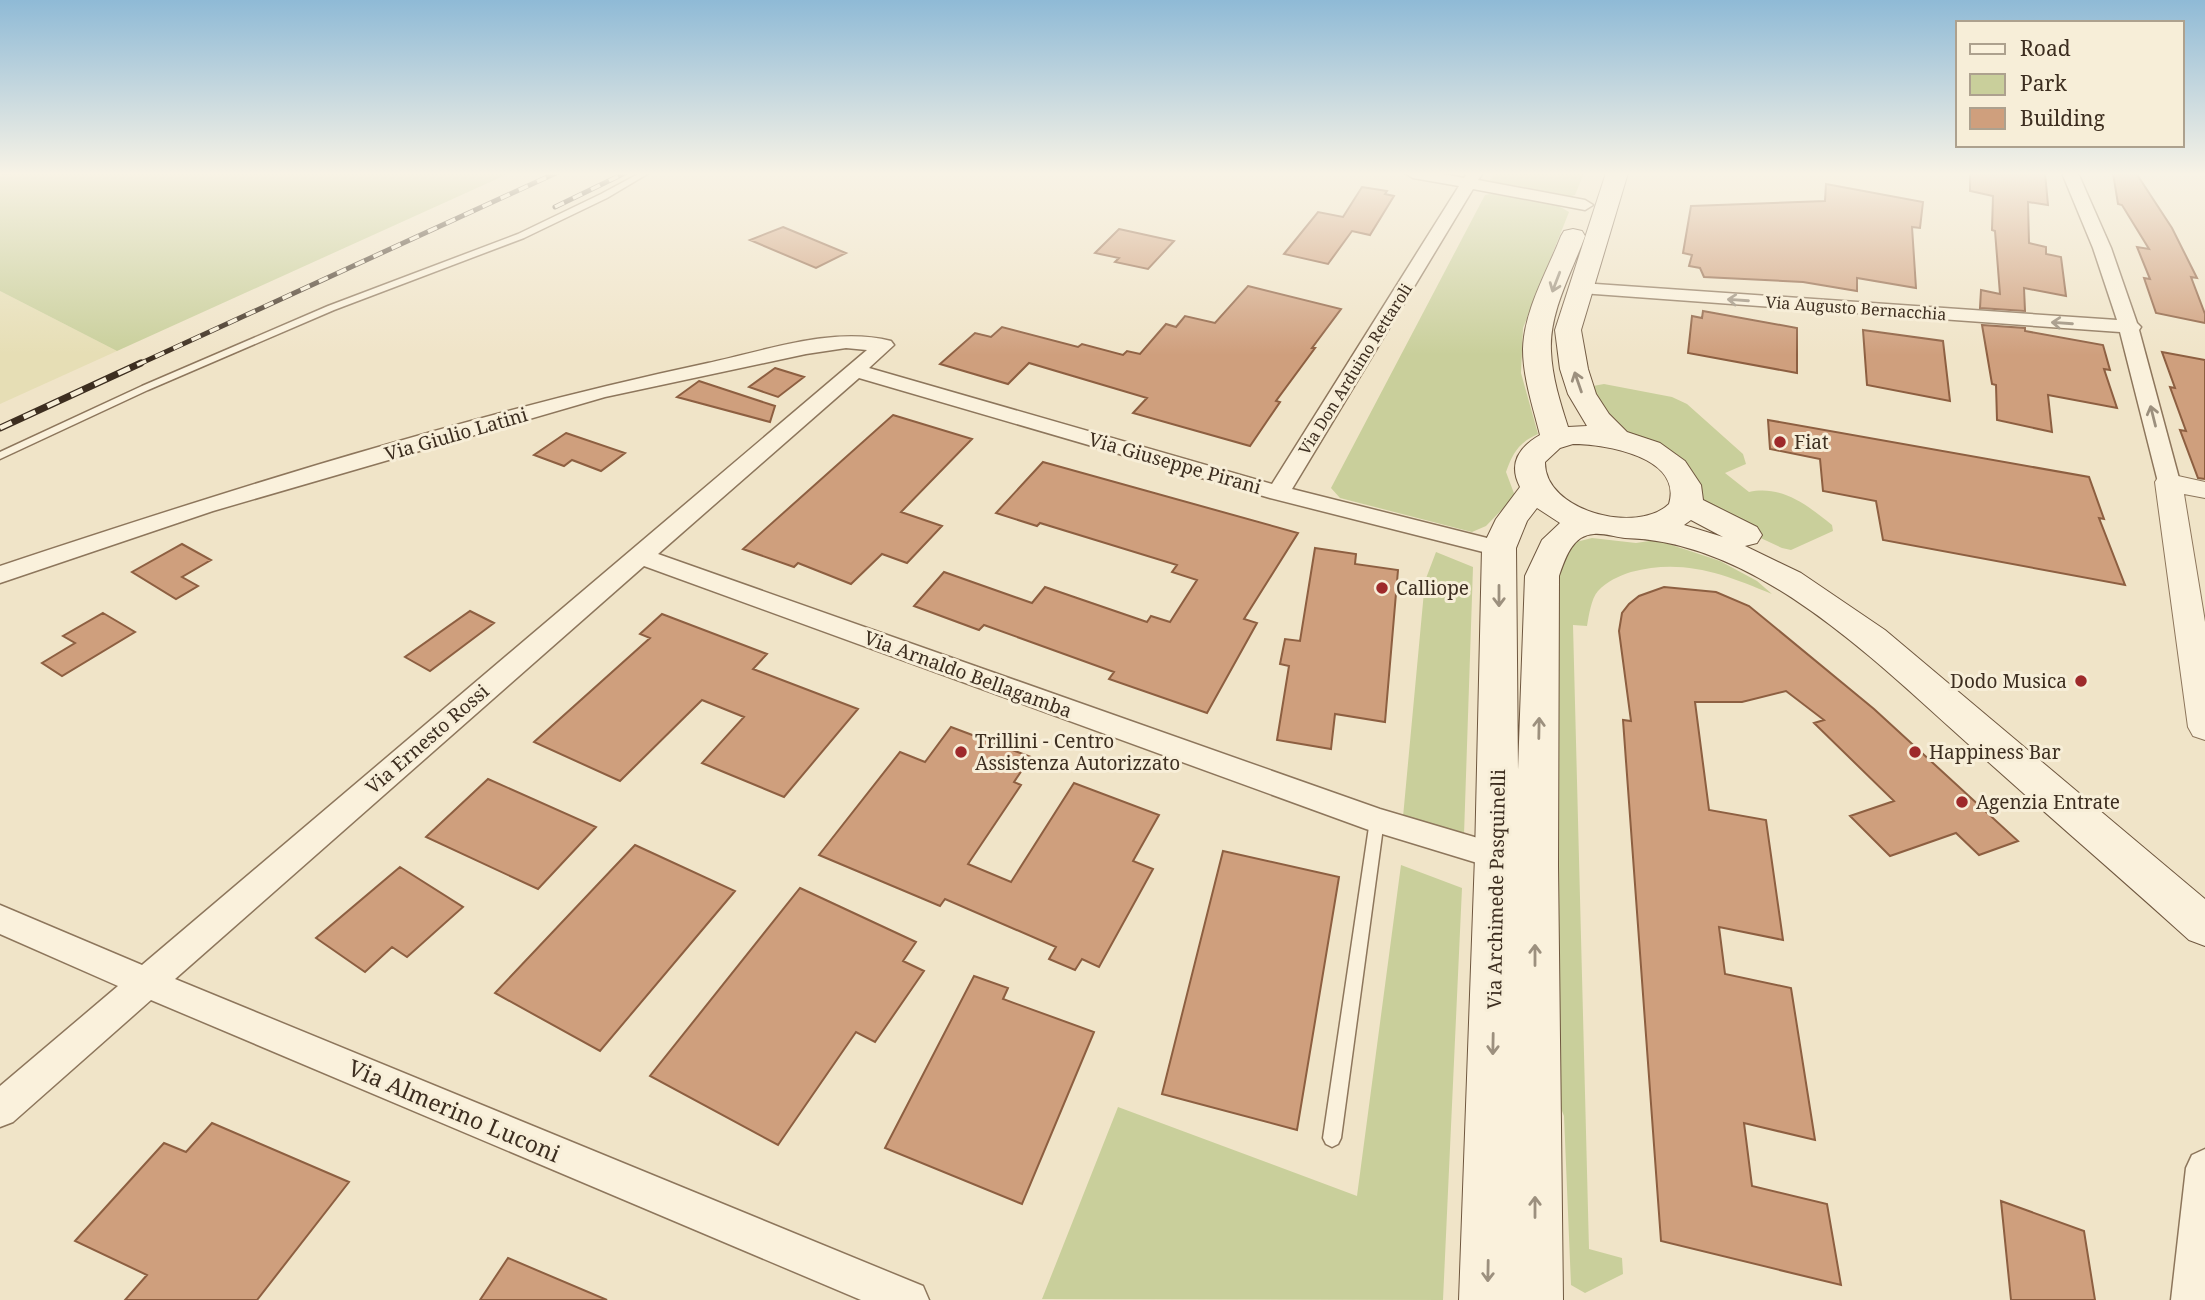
<svg xmlns="http://www.w3.org/2000/svg" width="2205" height="1300" viewBox="0 0 2205 1300" font-family="'Noto Serif',serif">
  <style>
    .farmland { fill: #e6deb5 }
    .green { fill: #c9cf9b }
    .building { fill: #cf9f7d; stroke: #8d5f41; stroke-width: 2 }
    .lines { fill: none; stroke-linecap: round; stroke-linejoin: round }
    .service-casing { stroke: #8d765c; stroke-width: 3 }
    .minor-casing { stroke: #8d765c; stroke-width: 3 }
    .tertiary-casing { stroke: #8d765c; stroke-width: 2 }
    .secondary-casing { stroke: #6f573f; stroke-width: 2 }
    .path { stroke: #8d765c; stroke-width: 2.5; stroke-dasharray: 3.5 2.5; stroke-linecap: butt }
    .service { fill: #faf1dc; fill-rule: evenodd }
    .minor { fill: #faf1dc; fill-rule: evenodd }
    .tertiary { fill: #faf1dc; fill-rule: evenodd }
    .secondary { fill: #faf1dc; fill-rule: evenodd }
    .rail-far1-casing { stroke: #3d2e20; stroke-width: 5 }
    .rail-casing { stroke: #3d2e20; stroke-width: 7 }
    .rail-far1 { stroke: #f7eed8; stroke-width: 3.5; stroke-dasharray: 10; stroke-linecap: butt }
    .rail { stroke: #f7eed8; stroke-width: 4.5; stroke-dasharray: 13; stroke-linecap: butt }
    .oneway { stroke: #9c907e }
    .poi-dot { fill: #9e2a2b; stroke: #f7eed8; stroke-width: 2.5 }
    .labels { text-anchor: middle; stroke-width: 6; stroke-linejoin: round; paint-order: stroke }
    .far-street-label { font-size: 16px; fill: #3d2e20; stroke: #f7eed8 }
    .street-label { font-size: 19px; fill: #3d2e20; stroke: #f7eed8 }
    .poi-label { font-size: 19px; fill: #3d2e20; stroke: #f7eed8; text-anchor: start }
    .near-street-label { font-size: 23px; fill: #3d2e20; stroke: #f7eed8 }
  </style>
  <rect width="100%" height="100%" fill="#f0e4c8"/>
  <path class="farmland" d="M0,291L117,351L0,404Z"/>
  <path class="green" d="M0,173H510L117,351L0,291Z
    M1494,173H1584L1575,195L1568,197L1489,182Z
    M1495,193L1557,205L1569,212L1523,328L1521,373L1538,434C1518,443 1513,453 1506,472L1515,496L1486,526L1472,532L1340,498L1331,488L1485,195Z
    M1604,384L1672,397L1687,404L1743,454L1746,464L1725,473L1749,492C1782,485 1807,505 1832,525L1833,531L1791,550L1782,548L1713,516L1696,497L1606,424L1593,386Z
    M1592,538L1636,543L1656,540L1690,551L1720,561L1757,581L1772,594C1724,574 1683,558 1631,572C1619,576 1607,581 1598,591C1591,599 1589,615 1587,626L1573,625L1589,1249L1622,1258L1623,1274L1585,1293L1571,1285L1564,1116L1542,1060L1555,570L1576,542Z
    M1436,552L1473,567L1464,835L1403,817L1425,581Z
    M1401,865L1462,888L1443,1300L1042,1299L1118,1107L1357,1196Z"/>
  <path class="building" d="M1970,173H2045L2048,205L2028,202L2029,243L2046,247V254L2061,257L2066,296L2024,288L2025,311L1980,308L1981,290L2000,294L1995,231L1992,230L1993,196L1970,191Z
    M2113,173H2136L2172,228L2197,278L2191,277L2205,314V323L2156,313L2144,278L2150,279L2137,247L2149,249L2122,205L2118,204Z
    M1826,184L1923,202L1920,228L1912,227L1916,288L1857,278V291L1803,282L1704,277L1700,268L1689,266L1692,255L1683,253L1691,206L1825,201Z
    M1362,187L1387,191L1385,194L1394,196L1370,235L1352,231L1328,264L1284,254L1318,212L1343,217Z
    M783,227L846,253L816,268L750,240Z
    M1119,229L1174,241L1148,269L1115,262L1119,258L1095,253Z
    M1248,286L1341,309L1312,348H1315L1276,401L1280,402L1250,446L1133,413L1147,398L1029,363L1008,384L940,364L975,333L991,337L1002,327L1078,347L1082,344L1123,355L1127,351L1140,354L1166,324L1176,327L1185,316L1215,323Z
    M1703,311L1797,328V373L1688,353L1692,316L1702,318Z
    M1982,325L2025,328V331L2103,345L2110,370L2104,369L2117,408L2048,395L2052,432L1997,420L1996,385L1992,384Z
    M1863,330L1943,341L1950,401L1867,385Z
    M2162,352L2205,360V479L2198,478L2180,430L2186,431L2170,387L2175,388Z
    M775,368L804,377L778,397L749,387Z
    M699,381L775,406L770,422L677,397Z
    M893,415L972,439L901,512L942,526L907,563L882,554L851,584L798,563L794,567L743,549Z
    M1768,420L2089,477L2104,519L2099,518L2125,585L1883,540L1876,501L1823,491L1820,459L1770,449Z
    M566,433L625,453L601,471L572,460L564,466L534,455Z
    M1043,462L1298,533L1244,619L1257,623L1207,713L1109,679L1114,672L984,625L979,630L914,606L944,572L1032,603L1045,587L1147,622L1151,616L1170,622L1197,580L1172,572L1177,565L1040,523L1037,526L996,513Z
    M182,544L211,560L182,577L198,586L176,599L132,572Z
    M1315,548L1356,554L1355,564L1398,570L1385,722L1335,714L1331,749L1277,740L1289,666L1280,664L1285,639L1300,641Z
    M1664,587L1716,592L1749,606L1874,709L2018,841L1979,855L1956,833L1890,856L1850,816L1894,801L1814,723L1824,720L1786,691L1742,702H1695L1709,810L1766,820L1783,940L1719,927L1725,974L1791,988L1815,1140L1744,1123L1752,1186L1827,1204L1841,1285L1661,1241L1623,720L1631,721L1619,631L1622,613L1629,604L1639,596Z
    M470,611L494,623L430,671L405,657Z
    M103,613L135,632L62,676L42,663L75,643L63,636Z
    M662,614L767,654L753,669L858,709L784,797L702,763L744,717L702,700L620,781L534,742L650,638L640,634Z
    M951,727L1031,757L1014,782L1021,785L968,864L1011,882L1074,783L1159,815L1133,861L1153,869L1099,967L1082,959L1075,970L1049,959L1056,947L945,899L940,906L819,855L900,752L925,762Z
    M488,779L596,827L538,889L426,837Z
    M635,845L735,891L600,1051L495,993Z
    M1223,851L1339,877L1297,1130L1162,1094Z
    M400,867L463,907L407,957L392,947L365,972L316,938Z
    M800,888L916,942L903,961L924,971L875,1042L856,1032L778,1145L650,1076Z
    M974,976L1008,988L1003,999L1094,1032L1022,1204L885,1148Z
    M212,1123L349,1182L257,1300H125L147,1275L75,1241L164,1143L186,1152Z
    M2001,1201L2084,1231L2095,1300H2011Z
    M508,1258L607,1300H480Z"/>
  <g class="lines">
    <g class="service-casing">
      <path id="service" d="M640,173H649L607,198L524,238L334,310L148,390L0,459V452L142,386L328,306L518,234L601,194Z
        M1377,814L1382,816L1384,820L1341,1138L1338,1144L1332,1147L1326,1144L1323,1138L1370,820L1372,816Z"/>
    </g>
    <g class="minor-casing">
      <path id="minor" d="M1405,173H1438L1464,178L1467,173H1483L1478,180L1585,200L1593,205L1585,210L1473,189L1292,489L1507,543L1511,548L1507,553L1499,556L1270,498L859,378L658,554L1380,809L1508,847L1512,856L1508,865L1497,869L1366,829L644,566L175,979L923,1286L929,1300H861L151,1000L13,1122L0,1127V1086L118,986L0,934V905L142,965L867,350L846,348L806,354L605,397L213,511L0,583V566C232,489 469,414 708,363C766,351 832,326 891,341L894,345L869,368L1272,484L1459,186L1413,178Z
        M2062,173H2078L2111,248L2137,323L2141,327L2139,330L2180,482L2177,487H2161L2158,482L2120,332L1581,293L1572,288L1581,283L2117,320L2093,248Z
        M2205,1149V1300H2171L2186,1168L2192,1155Z"/>
    </g>
    <g class="tertiary-casing">
      <path id="tertiary" d="M2169,474L2205,482V498L2184,494L2205,622V740L2193,736L2188,727L2155,482L2159,476Z"/>
    </g>
    <g class="secondary-casing">
      <path id="secondary" d="M1606,173H1628L1581,330L1588,369L1596,394L1609,414L1627,432L1660,443L1685,461L1701,485L1703,500L1757,527L1762,535L1757,543L1745,546L1801,573L1885,630L2205,899V946L2189,940C2118,876 2046,814 1975,750C1880,666 1760,541 1625,538C1615,537 1604,533 1594,534C1572,535 1565,559 1559,576L1558,866L1563,1300H1459L1475,856L1482,548L1496,519L1520,487C1508,464 1519,447 1540,435C1533,407 1523,378 1523,349C1524,310 1547,272 1561,236L1564,231L1573,229L1582,231L1585,236C1572,272 1549,312 1551,351C1552,377 1560,402 1568,427L1587,426L1568,394L1560,369L1555,330ZM1573,444C1605,444 1683,457 1669,504C1637,535 1544,511 1545,462L1560,448ZM1537,508L1560,523L1542,540L1525,576L1518,770L1516,548L1527,521ZM1691,520L1723,537L1684,525Z"/>
    </g>
    <path class="path" d="M2,173H16"/>
    <use href="#service" class="service"/>
    <use href="#minor" class="minor"/>
    <use href="#tertiary" class="tertiary"/>
    <use href="#secondary" class="secondary"/>
    <g class="rail-far1-casing">
      <path id="rail-far1" d="M555,207L625,173
        M137,365L556,173"/>
    </g>
    <g class="rail-casing">
      <path id="rail" d="M0,428L141,363"/>
    </g>
    <use href="#rail-far1" class="rail-far1"/>
    <use href="#rail" class="rail"/>
  </g>
  <defs><path id="oneway-shaft" d="M-6 0H5M1.5-3L5.5 0L1.5 3" fill="none" stroke-width="1.6" stroke-linecap="round" stroke-linejoin="round" transform="scale(1.75)"/></defs>
  <g class="oneway">
    <use href="#oneway-shaft" transform="translate(1556 282) rotate(111)"/>
    <use href="#oneway-shaft" transform="translate(1738 300) rotate(-176)"/>
    <use href="#oneway-shaft" transform="translate(2062 323) rotate(-176)"/>
    <use href="#oneway-shaft" transform="translate(1578 382) rotate(-109)"/>
    <use href="#oneway-shaft" transform="translate(2153 416) rotate(-104)"/>
    <use href="#oneway-shaft" transform="translate(1499 596) rotate(90)"/>
    <use href="#oneway-shaft" transform="translate(1539 728) rotate(-89)"/>
    <use href="#oneway-shaft" transform="translate(1535 955) rotate(-90)"/>
    <use href="#oneway-shaft" transform="translate(1493 1044) rotate(91)"/>
    <use href="#oneway-shaft" transform="translate(1535 1207) rotate(-90)"/>
    <use href="#oneway-shaft" transform="translate(1488 1271) rotate(91)"/>
  </g>
  <linearGradient id="sky" x2="0" y2="1"><stop stop-color="#8fbad6"/><stop offset="0.49" stop-color="#f8f3e6"/><stop offset="1" stop-color="#f8f3e6" stop-opacity="0"/></linearGradient>
  <rect width="2205" height="355" fill="url(#sky)"/>
  <g class="poi-dot">
    <circle cx="1780" cy="442" r="7"/>
    <circle cx="1382" cy="588" r="7"/>
    <circle cx="2081" cy="681" r="7"/>
    <circle cx="961" cy="752" r="7"/>
    <circle cx="1915" cy="752" r="7"/>
    <circle cx="1962" cy="802" r="7"/>
  </g>
  <g class="labels">
    <g class="far-street-label">
      <text transform="translate(1856 308) rotate(4)" y="6">Via Augusto Bernacchia</text>
      <text transform="translate(1355 369) rotate(-58)" y="6">Via Don Arduino Rettaroli</text>
    </g>
    <g class="street-label">
      <text transform="translate(456 434) rotate(-16)" y="7">Via Giulio Latini</text>
      <text transform="translate(1175 463) rotate(16)" y="7">Via Giuseppe Pirani</text>
      <text transform="translate(968 674) rotate(20)" y="7">Via Arnaldo Bellagamba</text>
      <text transform="translate(427 739) rotate(-41)" y="7">Via Ernesto Rossi</text>
      <text transform="translate(1496 889) rotate(-89)" y="7">Via Archimede Pasquinelli</text>
    </g>
    <g class="poi-label">
      <text x="1794" y="449">Fiat</text>
      <text x="1396" y="595">Calliope</text>
      <text x="2067" y="688" text-anchor="end">Dodo Musica</text>
      <text x="975" y="748">Trillini - Centro<tspan x="975" dy="22">Assistenza Autorizzato</tspan></text>
      <text x="1929" y="759">Happiness Bar</text>
      <text x="1976" y="809">Agenzia Entrate</text>
    </g>
    <g class="near-street-label">
      <text transform="translate(454 1111) rotate(23)" y="8">Via Almerino Luconi</text>
    </g>
  </g>
  <rect x="1956" y="21" width="228" height="126" fill="#f7eed8" stroke="#ada18e" stroke-width="2"/>
  <rect x="1970" y="44" width="35" height="10" fill="#faf1dc" stroke="#ada18e" stroke-width="2"/>
  <text x="2020" y="56" font-size="21" fill="#3d2e20">Road</text>
  <rect x="1970" y="74" width="35" height="21" fill="#c9cf9b" stroke="#ada18e" stroke-width="2"/>
  <text x="2020" y="91" font-size="21" fill="#3d2e20">Park</text>
  <rect x="1970" y="108" width="35" height="21" fill="#cf9f7d" stroke="#ada18e" stroke-width="2"/>
  <text x="2020" y="126" font-size="21" fill="#3d2e20">Building</text>
</svg>
